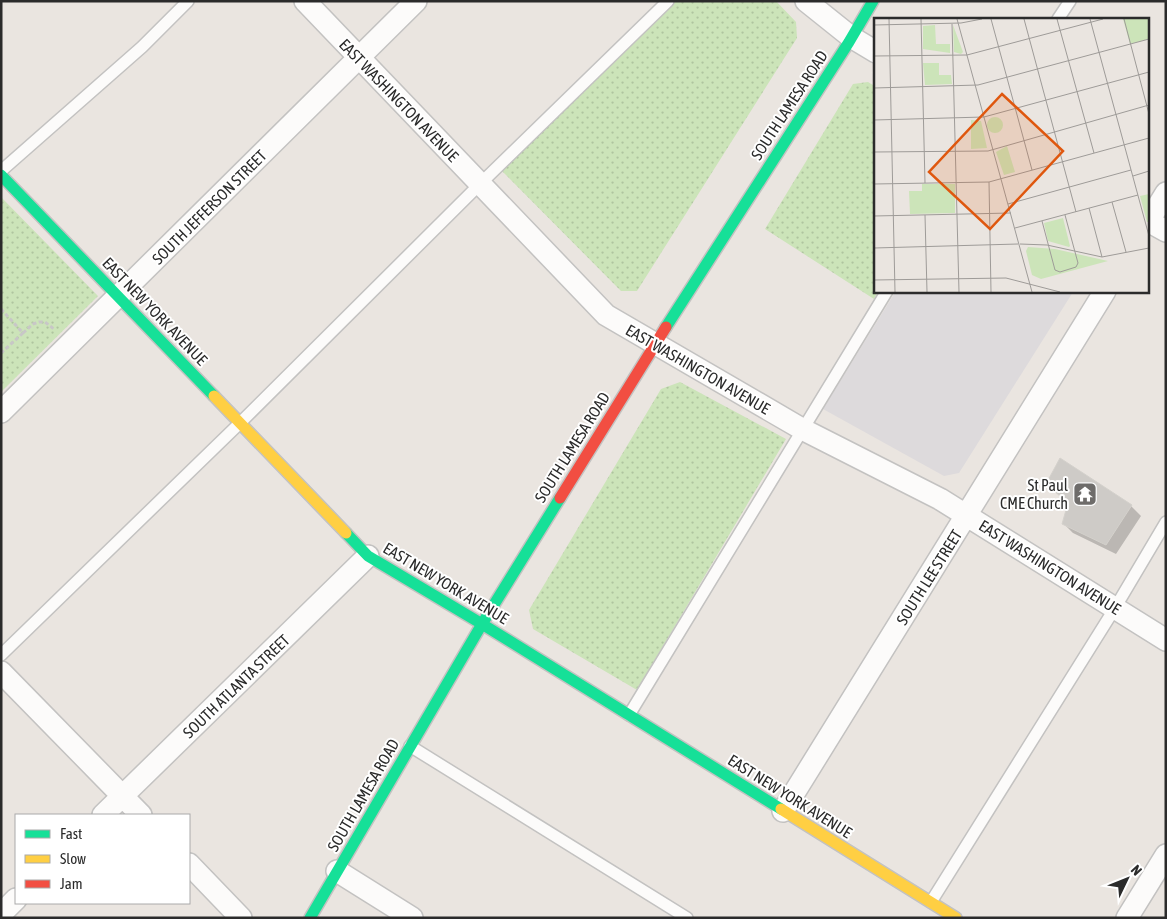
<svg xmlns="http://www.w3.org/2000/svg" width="1167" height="919" viewBox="0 0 1167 919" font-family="'Asap Condensed',sans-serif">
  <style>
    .industrial { fill: #dddadc }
    .grass { fill: url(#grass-dots) }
    .shadow { fill: #0003 }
    .building { fill: #cecbc7; stroke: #d4d1cc }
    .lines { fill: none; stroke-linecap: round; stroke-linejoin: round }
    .lane-casing { stroke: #c3c2c1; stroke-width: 14 }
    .street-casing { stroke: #c3c2c1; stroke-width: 24 }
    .fast-casing { stroke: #c3c2c1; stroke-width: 14 }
    .slow-casing { stroke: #c3c2c1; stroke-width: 14 }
    .jam-casing { stroke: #c3c2c1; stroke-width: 14 }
    .path { stroke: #c8c7c7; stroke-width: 3; stroke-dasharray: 4 2.5; stroke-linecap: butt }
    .lane { stroke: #fcfbfa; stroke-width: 11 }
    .street { stroke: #fcfbfa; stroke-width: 21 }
    .fast { stroke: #16e098; stroke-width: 11 }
    .slow { stroke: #ffcf43; stroke-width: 11 }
    .jam { stroke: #f24e42; stroke-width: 11 }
    .labels { text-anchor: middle; stroke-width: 4; stroke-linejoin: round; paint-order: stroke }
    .street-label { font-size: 16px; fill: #2b2b2b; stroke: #fff }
    .poi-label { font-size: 16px; fill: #2b2b2b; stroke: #fff; text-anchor: end }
    .inset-road { fill: none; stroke: #9e9b98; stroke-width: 1 }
    .view { fill: #df570e; fill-opacity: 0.15; stroke: #df570e; stroke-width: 2.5 }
    .inset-edge { fill: none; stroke: #2b2b2b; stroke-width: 2.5 }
  </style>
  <defs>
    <pattern id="grass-dots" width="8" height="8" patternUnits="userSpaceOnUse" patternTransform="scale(1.25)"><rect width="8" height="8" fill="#cce4b9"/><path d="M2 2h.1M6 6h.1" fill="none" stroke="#afc49f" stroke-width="1.8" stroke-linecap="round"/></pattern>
  </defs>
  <rect width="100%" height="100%" fill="#eae5e0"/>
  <path class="industrial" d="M896,291L1073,292L959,473L944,476L823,409Z"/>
  <path class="grass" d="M676,1H776L796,22L797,38L637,291H621L502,171Z
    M868,82L876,87V291H878L874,299L765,229L853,84Z
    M1,197L98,296L1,392Z
    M680,382L786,439L637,690L533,629L529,610L661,389Z"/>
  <path class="shadow" d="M1060,460L1131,506L1141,516L1116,554L1073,533L1063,523L1069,504L1047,484Z"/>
  <path class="building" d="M1060,458L1132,505L1106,545L1062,524L1068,503L1046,484Z"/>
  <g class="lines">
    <g class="lane-casing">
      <path id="lane" d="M1058,19L1070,1
        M1,171L142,47L188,1
        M1,655L241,422L480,184L668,1
        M629,715L887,291
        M410,746L687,918
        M931,902L1115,608L1166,522"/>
    </g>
    <g class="street-casing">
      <path id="street" d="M305,1L606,315L802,429L940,499L1166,640
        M806,1L851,37L876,52
        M1148,221L1166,231
        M1148,222L1166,193
        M1,412L416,1
        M1,672L141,815
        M783,811L1105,291
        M103,815L368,556
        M189,864L241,918
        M337,871L412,918
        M1,914L16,899
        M1127,918L1166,855"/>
    </g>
    <g class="fast-casing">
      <path id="fast" d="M1,175L214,396
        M666,327L849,42L873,1
        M346,533L368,556L482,624L781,809
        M310,918L482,624L560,498"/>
    </g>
    <g class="slow-casing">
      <path id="slow" d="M214,396L346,533
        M781,809L956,918"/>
    </g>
    <g class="jam-casing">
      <path id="jam" d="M560,498L666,327"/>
    </g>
    <path class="path" d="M1,309L23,333L1,353
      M23,333L33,324L39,322H45L55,330"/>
    <use href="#lane" class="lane"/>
    <use href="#street" class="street"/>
    <use href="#fast" class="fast"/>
    <use href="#slow" class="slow"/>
    <use href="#jam" class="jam"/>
  </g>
  <defs>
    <g id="temple-square" transform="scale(1.25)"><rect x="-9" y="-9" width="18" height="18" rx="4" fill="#6e6c6a" stroke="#fff"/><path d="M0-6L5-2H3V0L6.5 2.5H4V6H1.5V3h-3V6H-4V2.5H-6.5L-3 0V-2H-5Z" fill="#fff"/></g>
  </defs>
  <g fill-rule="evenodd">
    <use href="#temple-square" x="1085" y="494"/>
  </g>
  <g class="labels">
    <g class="street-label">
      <text transform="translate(399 100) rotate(46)" y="6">EAST WASHINGTON AVENUE</text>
      <text transform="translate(789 105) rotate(-57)" y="6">SOUTH LAMESA ROAD</text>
      <text transform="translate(209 207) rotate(-45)" y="6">SOUTH JEFFERSON STREET</text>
      <text transform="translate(155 311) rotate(46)" y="6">EAST NEW YORK AVENUE</text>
      <text transform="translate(698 369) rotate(30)" y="6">EAST WASHINGTON AVENUE</text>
      <text transform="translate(572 447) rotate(-58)" y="6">SOUTH LAMESA ROAD</text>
      <text transform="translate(1050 567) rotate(32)" y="6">EAST WASHINGTON AVENUE</text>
      <text transform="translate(929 577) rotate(-58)" y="6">SOUTH LEE STREET</text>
      <text transform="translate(446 583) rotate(31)" y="6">EAST NEW YORK AVENUE</text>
      <text transform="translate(236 686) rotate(-44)" y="6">SOUTH ATLANTA STREET</text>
      <text transform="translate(363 795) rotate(-60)" y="6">SOUTH LAMESA ROAD</text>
      <text transform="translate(790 796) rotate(32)" y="6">EAST NEW YORK AVENUE</text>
    </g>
    <g class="poi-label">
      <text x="1068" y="491">St Paul<tspan x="1068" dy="18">CME Church</tspan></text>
    </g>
  </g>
  <g transform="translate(874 18)">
    <rect width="275" height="275" fill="#eae5e0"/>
    <path d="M249,1H275V21L256,26ZM61,7L62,26H76V35L49,31V8ZM79,7L89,34L87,36L80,34ZM49,45H65V57H77L78,66L51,67ZM113 107a8 8 0 1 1 16 0a8 8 0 1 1-16 0ZM97,102L107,103L113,130L97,131ZM133,128L141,154L130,157L122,134ZM48,166H81V195L36,196L35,173H48ZM275,176V204H273L266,178ZM189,200L196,228L195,229L174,223L170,205ZM154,229L181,231L234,243L167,261L158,257L152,233Z" fill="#cce4b9"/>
    <path class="inset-road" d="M15,1L21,274M47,1L51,165M83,1L158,274M117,1L158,152M150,1L202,194M183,1L220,135M216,1L275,218M250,1L275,96M78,6L85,274M0,7L87,5L108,1M0,38L93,37L229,1M0,70L104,67L275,21M0,102L110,99L275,54M0,134L114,133L275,87M259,158L275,153M115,164L117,274M0,166L115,164L275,120M238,184L252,234M134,186L257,152M215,190L228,239M51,197L53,274M0,198L137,195M168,203L181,252L186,254L202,249L204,245L191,197M141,210L264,177M146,226L173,227L228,239L275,230M0,230L144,226M0,262L132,260L186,274"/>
    <path class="view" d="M128,76L189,133L116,211L55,154Z"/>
    <rect width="275" height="275" class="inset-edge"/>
  </g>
  <rect width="1167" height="919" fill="none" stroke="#2b2b2b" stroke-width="5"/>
  <rect x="15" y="814" width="175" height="90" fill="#ffffff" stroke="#aaaaaa"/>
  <rect x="25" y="830" width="25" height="8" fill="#16e098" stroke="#aaaaaa"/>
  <text x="60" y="839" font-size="15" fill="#2b2b2b">Fast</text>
  <rect x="25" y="855" width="25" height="8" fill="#ffcf43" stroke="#aaaaaa"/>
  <text x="60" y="864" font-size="15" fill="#2b2b2b">Slow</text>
  <rect x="25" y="880" width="25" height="8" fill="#f24e42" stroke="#aaaaaa"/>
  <text x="60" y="889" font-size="15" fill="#2b2b2b">Jam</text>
  <g transform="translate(1127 879) rotate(47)" stroke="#ffffff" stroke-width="4" paint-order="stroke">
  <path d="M0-4L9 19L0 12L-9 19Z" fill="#2b2b2b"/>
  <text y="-8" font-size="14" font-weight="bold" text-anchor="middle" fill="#2b2b2b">N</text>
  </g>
</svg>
